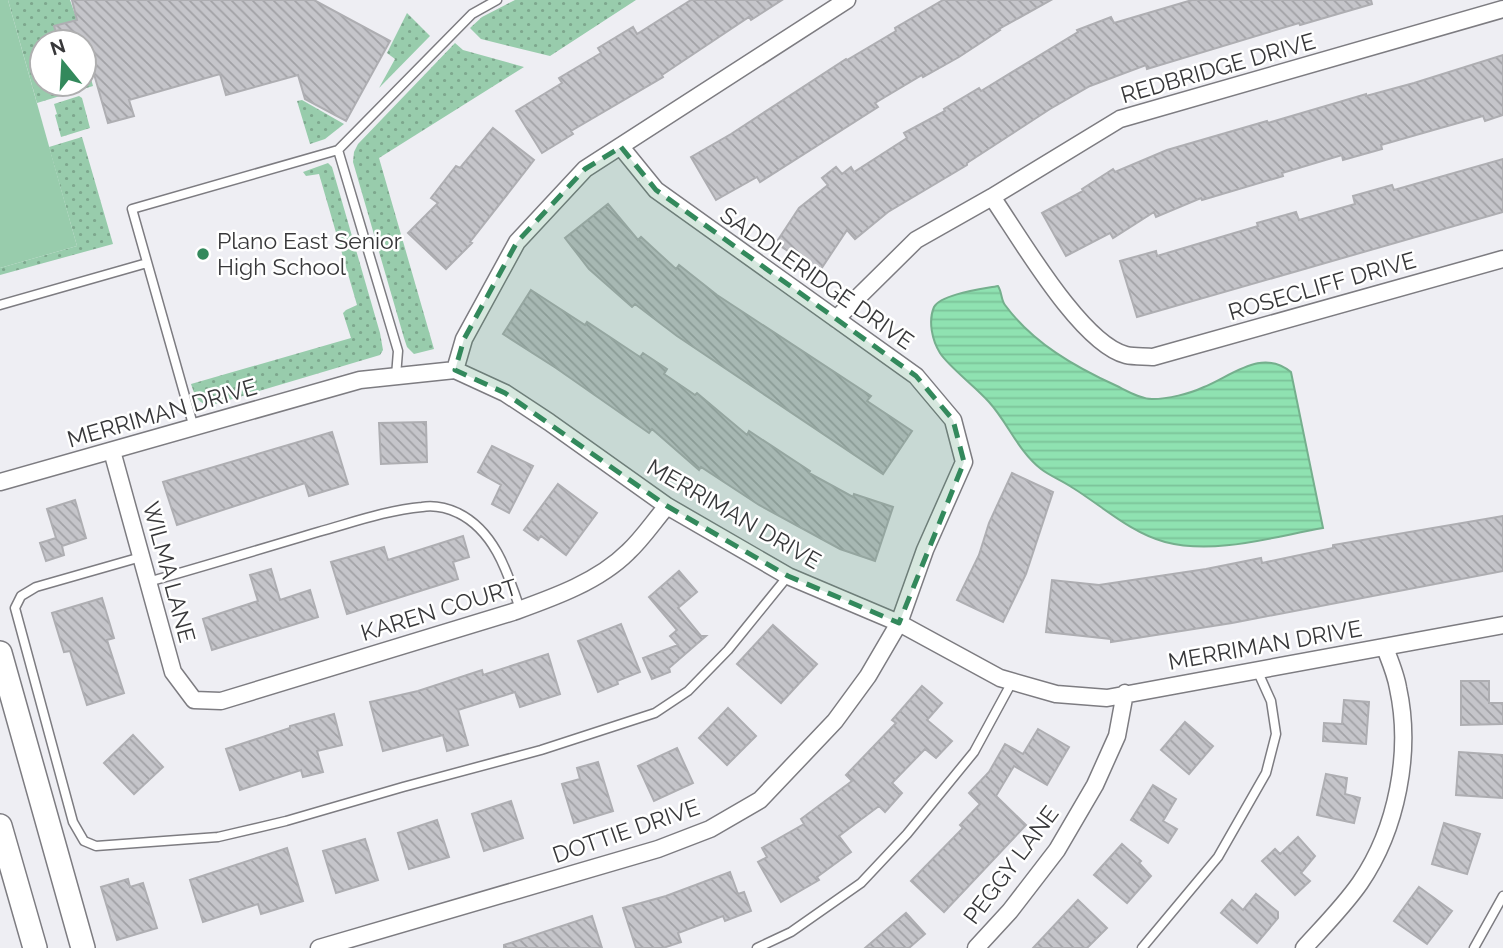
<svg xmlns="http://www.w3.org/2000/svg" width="1503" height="948" viewBox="0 0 1503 948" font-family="Raleway,sans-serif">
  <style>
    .grass { fill: url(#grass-dots) }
    .garden { fill: #98ccac }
    .water { fill: url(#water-rules); stroke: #75af8d; stroke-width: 2 }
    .building { fill: url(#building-back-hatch); stroke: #aeaeb2; stroke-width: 2 }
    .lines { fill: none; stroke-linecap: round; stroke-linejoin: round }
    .lane-casing { stroke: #7d7c81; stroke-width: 11 }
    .street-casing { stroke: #7d7c81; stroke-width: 19 }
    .secondary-casing { stroke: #7d7c81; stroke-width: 26 }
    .lane { stroke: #fff; stroke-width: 8 }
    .street { stroke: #fff; stroke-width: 16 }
    .secondary { stroke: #fff; stroke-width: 23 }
    .marked { fill: #33895c; fill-opacity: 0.2; stroke: #33895c; stroke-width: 5; stroke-dasharray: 14 9; stroke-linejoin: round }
    .poi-dot { fill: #33895c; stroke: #fff; stroke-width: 2.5 }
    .labels { text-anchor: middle; stroke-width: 5; stroke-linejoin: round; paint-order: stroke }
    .street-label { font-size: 23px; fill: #38383a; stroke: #fff }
    .poi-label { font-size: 23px; fill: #38383a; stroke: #fff; text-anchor: start }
  </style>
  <defs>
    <pattern id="grass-dots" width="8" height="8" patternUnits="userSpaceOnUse" patternTransform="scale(1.75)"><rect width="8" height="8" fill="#98ccac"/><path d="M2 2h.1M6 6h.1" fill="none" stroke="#7da78d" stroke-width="1.8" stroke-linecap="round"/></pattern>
    <pattern id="water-rules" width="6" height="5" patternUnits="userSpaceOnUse" patternTransform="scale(1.75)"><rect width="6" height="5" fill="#8fe2b1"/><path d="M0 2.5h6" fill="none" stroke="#7cc399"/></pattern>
    <pattern id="building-back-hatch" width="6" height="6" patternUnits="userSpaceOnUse" patternTransform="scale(1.75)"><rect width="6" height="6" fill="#c5c5ca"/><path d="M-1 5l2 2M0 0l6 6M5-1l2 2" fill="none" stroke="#a1a1a5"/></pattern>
  </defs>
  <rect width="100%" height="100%" fill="#eeeef3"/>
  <path class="grass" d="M8,0H70L77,20L54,26L59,42H42V84H84V77L90,75L93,86L37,103Z
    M515,0H636L550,56L481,39L470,28L482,17Z
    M407,13L430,36L379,88L395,59L387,53Z
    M455,43L463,50L524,67L379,158L434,349L414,354L407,347L404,338L353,162L354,152L358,144Z
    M79,96L82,98L90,128L61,137L55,115L57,114L54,104Z
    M302,100L344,124L325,139L310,144L297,101Z
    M82,137L113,244L0,275V268L77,246L49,147Z
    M328,163L332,167L380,333L383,350L380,355L212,405C198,405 195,396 191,384L351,338L343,313L346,310L357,305L319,174L306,176L303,172Z"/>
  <path class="garden" d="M0,0H8L77,246L0,268Z"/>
  <path class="water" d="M998,286C1002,292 1001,300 1005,305C1033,343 1075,367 1117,386C1127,391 1140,399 1152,399C1168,399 1189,394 1204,387C1233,375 1262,348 1291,372L1323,528C1272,537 1215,555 1165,542C1131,533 1102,506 1073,488C1063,481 1050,476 1041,469C1018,451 1008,423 989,402C976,387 949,367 940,353C932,340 928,321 934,307C941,294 983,289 998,286Z"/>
  <path class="building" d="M72,0H314L390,41L346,121L305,99L298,75L226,95L220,74L129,100L134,116L108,123L94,74L84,77V42H59L54,26L77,20Z
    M691,0H782L751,20L749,17L662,75L663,77L571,131L573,134L542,153L516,111L562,83L559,78L601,53L598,48L633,27L637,34Z
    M943,0H1051L999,29L1000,30L959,57L923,77L922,75L875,103L878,107L760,182L757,177L716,200L691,157L731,134L846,59L847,60L896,31L895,28Z
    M1192,0H1371L1372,4L1300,25L1299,23L1147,69L1146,65L1090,86L1050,109L967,163V165L888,212L855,239L847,230L819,272L776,243L799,208L828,185L822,178L836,167L842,174L851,167L854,172L907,138L904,133L945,111L944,109L979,88L981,91L1078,32L1077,30L1111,17L1114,23Z
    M1503,55V115L1485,121L1483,116L1437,129L1381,145L1382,149L1343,160L1342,155L1282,173L1283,176L1202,200L1201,198L1156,217L1154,212L1113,238L1110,233L1066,256L1042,213L1083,191L1082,189L1113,169L1115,172L1167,150L1267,121L1268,123L1366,94V96L1414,83Z
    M493,128L534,160L470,242L472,243L446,269L408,233L438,203L431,198L456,166L460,168Z
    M1503,159V212L1137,317L1120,261L1156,251L1157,256L1258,226L1257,223L1296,212L1299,220L1355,204L1353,196L1392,185L1394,190Z
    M608,204L638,240L641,237L676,269L679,265L717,295L871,396L867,401L912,431L883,474L677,336L635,304L632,307L589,269L565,238Z
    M531,290L585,325L587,322L640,357L643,353L667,369L664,374L695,395L697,393L747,435L749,431L810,471L809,473L853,497L854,494L893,507L875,561L840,549L759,505L701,467L699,470L652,429L649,433L556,368L503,334Z
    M426,422L427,462L381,464L379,423Z
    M332,432L348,484L309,496L305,483L177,525L163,482Z
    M492,446L533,466L509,513L492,504L501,485L478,472Z
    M1012,473L1053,492L1026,574L1003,622L957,600L979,555L989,523Z
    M558,484L597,513L566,555L541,536L538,540L524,530Z
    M75,500L86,538L62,546L64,555L46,561L40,543L56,538L47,509Z
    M1503,516V571L1232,623L1111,642V639L1046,632L1052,580L1099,585L1206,569L1261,558L1262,563L1333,548V545Z
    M463,536L469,557L453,562L458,579L347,614L331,562L384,547L388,560Z
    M271,569L280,600L310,590L318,617L212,650L203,619L258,601L250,575Z
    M679,571L697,592L678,608L701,636H706L669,668L670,672L652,679L643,658L678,645L670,636L677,630L649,597Z
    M102,598L114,638L107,640L124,693L87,705L70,651L64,652L52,613Z
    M621,624L640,672L617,681L618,684L598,692L578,641Z
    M773,625L817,664L781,703L737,664Z
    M548,654L560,694L520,707L515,692L458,710L468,745L447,751L443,735L383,751L370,702L418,691L482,670L483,675Z
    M1461,681H1489V703H1503V724L1461,725Z
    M922,686L942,703L927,720L952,741L936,758L925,749L892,783L902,793L885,812L879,806L839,836L851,852L817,877L819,880L781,902L758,862L767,857L762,848L804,824L801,819L852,781L846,775L896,723L892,720Z
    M1344,700L1369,702L1366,744L1323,741L1324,723L1342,724Z
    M728,708L756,736L727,765L699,738Z
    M334,714L342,745L317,751L323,772L303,777L301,770L240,790L226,749L290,728V726Z
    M1185,722L1213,746L1189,774L1161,750Z
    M1038,729L1069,747L1047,785L1014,766L996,796L1026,825L944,912L911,881L963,828L960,825L980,804L969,793L989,772L1005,744L1023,754Z
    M133,735L163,767L134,794L104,763Z
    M677,748L693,783L654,801L638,766Z
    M1459,752L1503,755V798L1456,795Z
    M598,762L613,811L574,823L562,784L580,779L577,768Z
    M1326,774L1347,778L1345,794L1360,798L1354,823L1317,815Z
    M1153,785L1176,799L1163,821L1177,829L1168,843L1131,820Z
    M511,801L523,838L484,851L472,814Z
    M437,820L449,857L409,869L398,833Z
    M1444,823L1480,834L1467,874L1432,864Z
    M1298,837L1315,856L1301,873L1310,881L1295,895L1262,861L1275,849L1280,854Z
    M365,839L378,880L336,893L323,851Z
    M1122,844L1141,861L1139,863L1151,876L1127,903L1094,875Z
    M287,848L303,901L261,914L258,904L203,922L190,880Z
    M730,872L738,894L744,892L751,911L725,921L723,916L678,933L681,942L663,948H636L623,908L666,896Z
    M128,879L130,887L143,883L157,928L117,940L101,887Z
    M1419,887L1452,911L1427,944L1394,921Z
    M1256,894L1278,912V918L1257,943L1221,913L1232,900L1243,910Z
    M1078,900L1107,928L1087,948H1033Z
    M906,913L925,934L909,948H865Z
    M592,916L602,948H504V945Z"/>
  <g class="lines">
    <g class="lane-casing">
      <path id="lane" d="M338,150L398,351L396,376
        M0,305L147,263
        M194,428L132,209L338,150L472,14L497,0
        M141,557L36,587L21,596L15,608L73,822L84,841L96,846L218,837L286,821L403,787L541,750L655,713L688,691L728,650L788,576
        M148,582C205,566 261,549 318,532C351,523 387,510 422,507C434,505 447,508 458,513C495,531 508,574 520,609
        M757,948L791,932L861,883L907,834L974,752L1012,682
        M1142,948L1218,857L1266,773L1276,734L1271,701L1257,670
        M1474,948L1503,896"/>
    </g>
    <g class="street-casing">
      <path id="street" d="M992,197C1019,236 1081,344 1126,355C1135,357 1145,356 1153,357L1503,259
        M836,319L916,240L992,197L1120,119L1503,9
        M455,370L464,339L517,242L585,169L847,0
        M112,451L173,672L194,700L221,701L513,612C552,598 598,582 628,552C643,538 654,521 667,506
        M0,482L360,380L455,370L505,393L549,422L667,506L788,576L899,623L1000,678L1056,694L1107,698L1503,625
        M319,948L658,849L710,829L760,800L835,721L868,676L899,623L925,550L964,462L953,420L916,376L656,190L621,147
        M976,948L1010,911L1057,850L1095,785L1117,736L1125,693
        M1304,948C1323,927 1344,906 1360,883C1397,829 1412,752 1398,688C1396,675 1390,661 1385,648"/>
    </g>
    <g class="secondary-casing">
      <path id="secondary" d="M0,653L83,948
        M0,826L35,948"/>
    </g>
    <use href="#lane" class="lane"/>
    <use href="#street" class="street"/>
    <use href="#secondary" class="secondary"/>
  </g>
  <path class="marked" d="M621,147L656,190L916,376L953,420L964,462L899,623L788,576L667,506L505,393L455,370L464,339L517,242L585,169Z"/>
  <circle class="poi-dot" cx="203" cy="254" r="7"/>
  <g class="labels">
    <g class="street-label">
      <text transform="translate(1218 68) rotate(-16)" y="8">REDBRIDGE DRIVE</text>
      <text transform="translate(817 278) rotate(35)" y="8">SADDLERIDGE DRIVE</text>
      <text transform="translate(1322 286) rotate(-16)" y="8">ROSECLIFF DRIVE</text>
      <text transform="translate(162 413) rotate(-16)" y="8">MERRIMAN DRIVE</text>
      <text transform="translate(734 514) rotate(30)" y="8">MERRIMAN DRIVE</text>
      <text transform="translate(169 572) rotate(75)" y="8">WILMA LANE</text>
      <text transform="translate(439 610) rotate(-17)" y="8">KAREN COURT</text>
      <text transform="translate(1265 645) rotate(-10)" y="8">MERRIMAN DRIVE</text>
      <text transform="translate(626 831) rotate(-19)" y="8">DOTTIE DRIVE</text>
      <text transform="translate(1011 865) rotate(-53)" y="8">PEGGY LANE</text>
    </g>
    <g class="poi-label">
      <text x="217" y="249">Plano East Senior<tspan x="217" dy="26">High School</tspan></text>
    </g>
  </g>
  <g transform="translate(63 63) rotate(342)"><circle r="33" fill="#ffffff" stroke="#afafb0" stroke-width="2"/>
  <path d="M0-5L12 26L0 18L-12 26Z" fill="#33895c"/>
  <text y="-10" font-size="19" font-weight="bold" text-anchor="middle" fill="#38383a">N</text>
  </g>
</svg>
